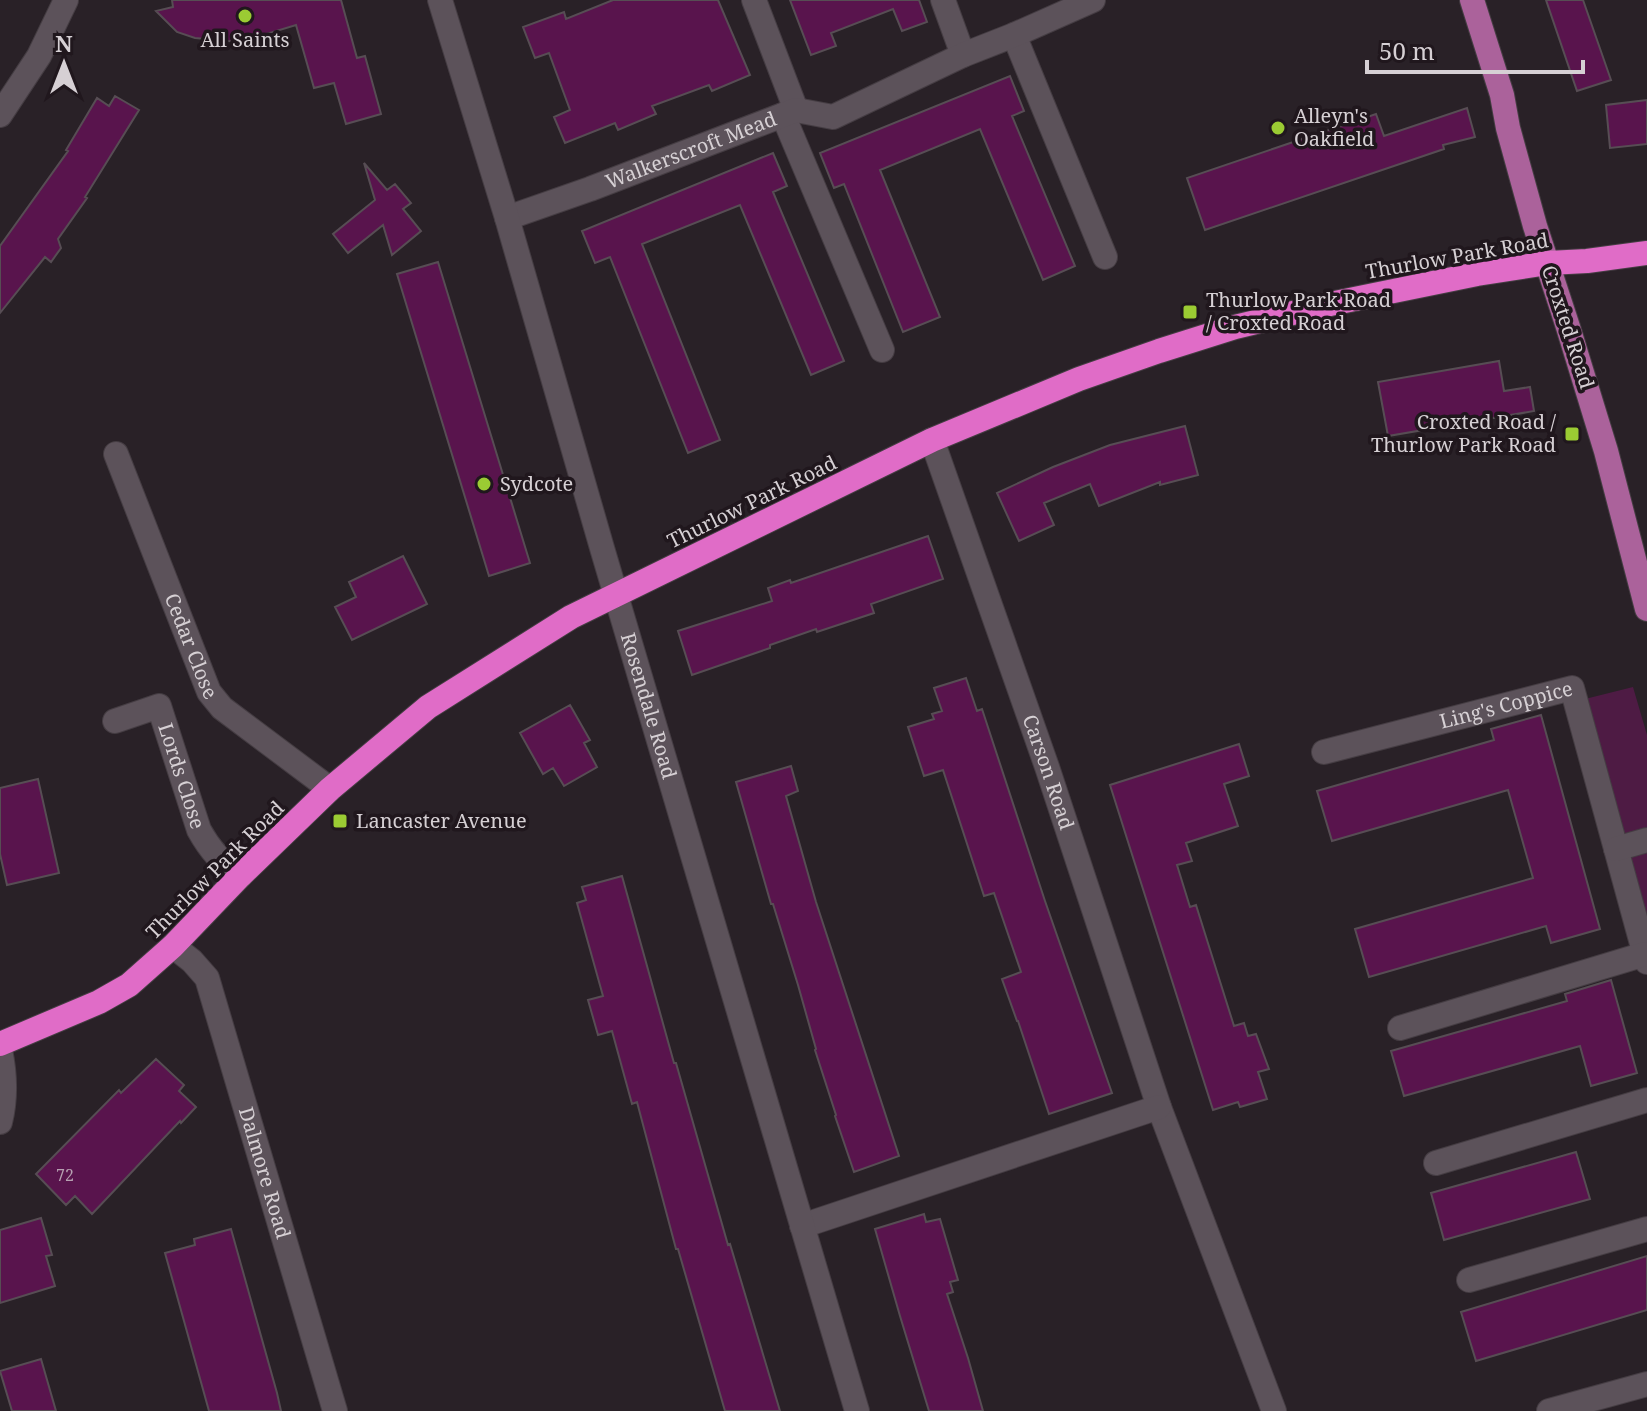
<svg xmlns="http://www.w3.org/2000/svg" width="1647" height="1411" viewBox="0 0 1647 1411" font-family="'Noto Serif',serif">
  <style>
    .green { fill: #4e1b44 }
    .building { fill: #59144d; stroke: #574d54; stroke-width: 2 }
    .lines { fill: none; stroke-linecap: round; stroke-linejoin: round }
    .street-casing { stroke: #453d43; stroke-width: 26 }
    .secondary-casing { stroke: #453d43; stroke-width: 26 }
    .primary-casing { stroke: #453d43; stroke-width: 26 }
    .highway-casing { stroke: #453d43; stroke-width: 26 }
    .street { stroke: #5c525a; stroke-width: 24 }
    .secondary { stroke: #5c525a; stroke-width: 24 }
    .primary { stroke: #ab629b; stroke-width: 24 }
    .highway { stroke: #e06cc7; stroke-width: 24 }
    .poi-dot { fill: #9bcb33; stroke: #20171d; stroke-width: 3 }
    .labels { text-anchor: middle; stroke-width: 7; stroke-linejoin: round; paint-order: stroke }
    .number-label { font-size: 16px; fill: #b7a1b2 }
    .poi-label { font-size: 20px; fill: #d6d0d4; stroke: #20171d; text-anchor: start }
    .street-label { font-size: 20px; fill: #d6d0d4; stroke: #20171d }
  </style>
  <rect width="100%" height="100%" fill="#292127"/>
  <path class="green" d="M1633,687L1647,735V924L1585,699Z"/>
  <path class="building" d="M172,0H341L357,58L365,56L381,114L346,124L334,83L314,88L296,25L240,42L195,38L177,32L156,11L173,7Z
    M613,0H718L750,75L712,91L709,85L652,106L656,114L618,130L615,123L565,143L554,117L570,110L549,53L535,58L523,27L564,12L566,19Z
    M790,0H919L927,22L902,31L893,9L831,33L836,46L811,55Z
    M1546,0H1583L1611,80L1577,91Z
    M1010,76L1024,111L1012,116L1075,266L1043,280L980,129L880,170L940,317L903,332L844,184L834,188L820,153Z
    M115,96L139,110L85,197L87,198L58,239L61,248L51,262L45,257L0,313V246L68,151L66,150L97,98L109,106Z
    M1647,100V144L1610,148L1606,105Z
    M1467,108L1475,137L1443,145L1444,149L1205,230L1187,178L1376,114L1384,136Z
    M773,153L787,186L773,192L844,361L811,375L740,205L642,244L720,440L688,453L610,257L595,263L582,231Z
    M364,163L387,190L395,184L411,203L403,209L421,231L392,255L383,225L348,253L333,234L375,200Z
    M438,262L530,563L489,576L397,274Z
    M1499,361L1504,391L1530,387L1534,411L1388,436L1378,382Z
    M1185,426L1198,475L1160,485V482L1099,506L1090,484L1044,503L1054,525L1019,541L997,493L1053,467L1110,445Z
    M928,536L943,579L871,604L874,613L817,632L816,629L770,645V648L692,675L678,631L772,601L768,588L790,580L791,583Z
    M403,556L427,604L352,640L335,607L356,597L349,582Z
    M966,678L977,711L982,709L1045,901L1112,1093L1049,1114L1018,1021H1017L1002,979L1021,972L994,893L984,896L943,770L924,776L908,727L934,719L932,714L942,711L934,688Z
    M570,705L590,740L584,743L597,767L564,786L553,768L543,774L520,733Z
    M1541,715L1600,929L1551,943L1546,926L1369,977L1355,929L1533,878L1508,790L1332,841L1317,791L1494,740L1491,729Z
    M1239,744L1249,776L1224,784L1238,826L1186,843L1192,861L1177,865L1190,907L1196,905L1234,1026L1244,1023L1248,1036L1256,1034L1269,1069L1258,1072L1267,1099L1240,1107L1238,1102L1213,1110L1110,785Z
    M791,766L798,791L786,796L816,902L899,1156L854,1172L835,1116L836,1115L815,1050L816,1049L798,985L773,904H771L736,782Z
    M38,779L59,873L7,885L0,854V788Z
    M622,876L674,1063H676L728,1245L730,1244L780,1411H725L678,1249H676L637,1102L632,1104L612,1031L598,1035L588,1000L603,996L577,903L586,900L582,887Z
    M1611,980L1637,1073L1591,1086L1580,1046L1404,1096L1391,1051L1567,1001L1565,994Z
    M156,1059L184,1085L179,1091L196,1107L181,1123L180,1121L92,1214L75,1196L66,1205L36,1174L119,1090L121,1093Z
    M1576,1152L1590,1199L1444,1240L1431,1193Z
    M924,1214L926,1222L940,1219L958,1280L950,1282L953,1292L947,1294L968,1358L983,1411H929L900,1316L875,1229Z
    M41,1218L52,1255L46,1256L55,1286L0,1303V1230Z
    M231,1229L277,1393L281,1411H209L184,1321L165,1253L195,1245L194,1239Z
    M1647,1256V1310L1476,1361L1461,1312Z
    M41,1359L56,1411H12L0,1371Z"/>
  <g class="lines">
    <g class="street-casing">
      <g id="street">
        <path d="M754,0L796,110"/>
        <path d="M943,0L963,55"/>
        <path d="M1014,35L1105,257"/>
        <path d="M783,115L882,350"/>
        <path id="s1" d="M507,218L590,189L796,110L833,117L963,55L1014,35L1093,0"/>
        <path id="s2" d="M932,440L1047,767L1159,1107L1274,1411"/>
        <path id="s3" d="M116,454L209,692L222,708L330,789"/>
        <path id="s4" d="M115,721L159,706L199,830C210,850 222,864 240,876"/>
        <path id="s5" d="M1324,752L1572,688L1647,962"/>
        <path d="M1616,849L1647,840"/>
        <path id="s6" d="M173,946L192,961L207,978L335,1411"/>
        <path d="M1400,1028L1645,954"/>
        <path d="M1436,1163L1647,1100"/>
        <path d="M802,1226L1159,1107"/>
        <path d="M1469,1280L1647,1229"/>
        <path d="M1549,1411L1647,1384"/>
      </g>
    </g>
    <g class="secondary-casing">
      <g id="secondary">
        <path id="s7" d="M440,0L507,218L602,548L857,1411"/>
        <path d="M0,115L39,56L66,0"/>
        <path d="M0,1050C5,1074 6,1098 0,1122"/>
      </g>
    </g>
    <g class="primary-casing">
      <path id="primary" d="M1472,0L1502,95L1508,128L1535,226L1568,327L1606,451L1647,609"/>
    </g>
    <g class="highway-casing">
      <path id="highway" d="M0,1044L99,1002L129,985L173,946L240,876L330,789L428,707L571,617L932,440L1079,379L1159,351L1235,327L1330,304L1477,274L1548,263L1587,261L1647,253"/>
    </g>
    <use href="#street" class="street"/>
    <use href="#secondary" class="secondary"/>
    <use href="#primary" class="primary"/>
    <use href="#highway" class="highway"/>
  </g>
  <g class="poi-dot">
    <circle cx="245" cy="16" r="8"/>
    <circle cx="1278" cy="128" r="8"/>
    <rect x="1182" y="304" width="16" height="16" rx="4"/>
    <rect x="1564" y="426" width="16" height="16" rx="4"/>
    <circle cx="484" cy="484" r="8"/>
    <rect x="332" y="813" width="16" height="16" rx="4"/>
  </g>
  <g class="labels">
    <g class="number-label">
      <text x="65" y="1181">72</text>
    </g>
    <g class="poi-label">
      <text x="245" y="47" text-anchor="middle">All Saints</text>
      <text x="1294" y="123">Alleyn's<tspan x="1294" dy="23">Oakfield</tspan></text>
      <text x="1206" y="307">Thurlow Park Road<tspan x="1206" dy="23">/ Croxted Road</tspan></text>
      <text x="1556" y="429" text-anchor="end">Croxted Road /<tspan x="1556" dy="23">Thurlow Park Road</tspan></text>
      <text x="500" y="491">Sydcote</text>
      <text x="356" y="828">Lancaster Avenue</text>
    </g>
    <g class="street-label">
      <text dy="7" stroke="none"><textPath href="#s1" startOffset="196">Walkerscroft Mead</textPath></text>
      <text transform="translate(1457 256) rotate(-10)" y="7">Thurlow Park Road</text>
      <text transform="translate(1568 327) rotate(72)" y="7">Croxted Road</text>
      <text transform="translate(752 502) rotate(-26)" y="7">Thurlow Park Road</text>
      <text dy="7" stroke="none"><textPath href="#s3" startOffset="206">Cedar Close</textPath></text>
      <text dy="7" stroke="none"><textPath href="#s7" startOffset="736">Rosendale Road</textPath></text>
      <text dy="7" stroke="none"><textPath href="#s5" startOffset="188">Ling's Coppice</textPath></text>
      <text dy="7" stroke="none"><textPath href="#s2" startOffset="352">Carson Road</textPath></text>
      <text dy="7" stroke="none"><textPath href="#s4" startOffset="120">Lords Close</textPath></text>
      <text transform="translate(215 870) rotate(-45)" y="7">Thurlow Park Road</text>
      <text dy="7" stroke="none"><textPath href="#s6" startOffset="250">Dalmore Road</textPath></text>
    </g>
  </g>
  <g transform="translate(64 64)" stroke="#20171d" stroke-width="6" paint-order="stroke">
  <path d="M0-6L14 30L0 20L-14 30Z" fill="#d6d0d4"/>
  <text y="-12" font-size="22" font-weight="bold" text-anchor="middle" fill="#d6d0d4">N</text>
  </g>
  <path d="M1367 60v12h216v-12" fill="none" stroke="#d6d0d4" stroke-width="4"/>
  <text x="1379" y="60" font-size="24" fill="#d6d0d4" stroke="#20171d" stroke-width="6" paint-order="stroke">50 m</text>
</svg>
